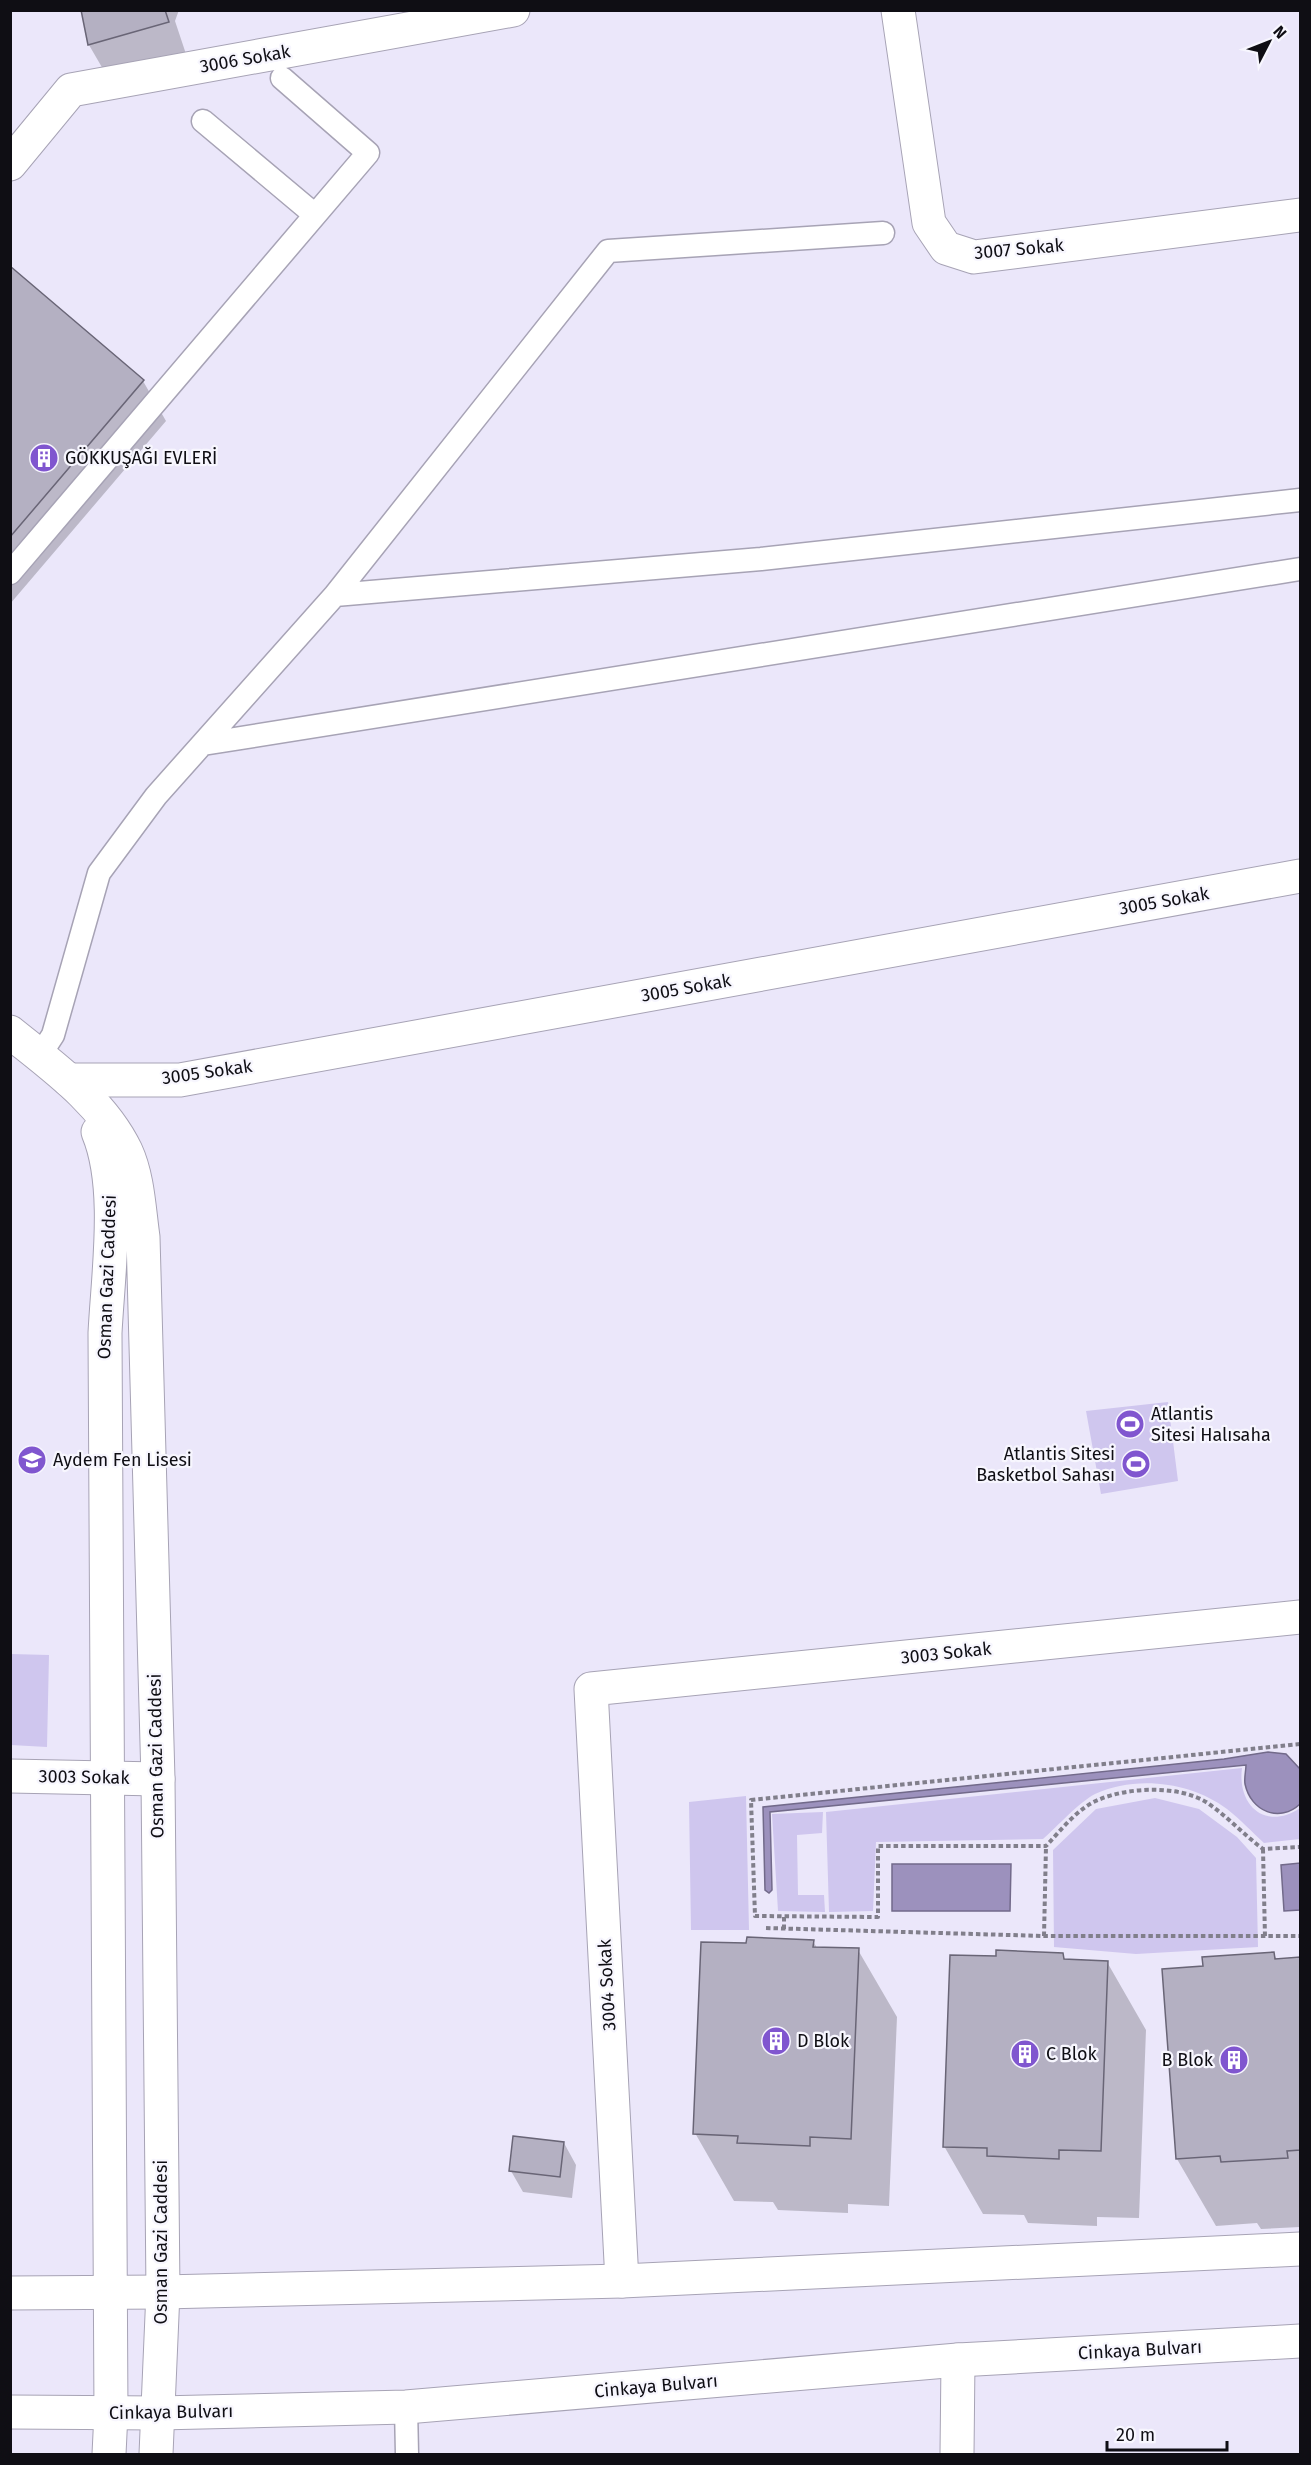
<svg xmlns="http://www.w3.org/2000/svg" width="1311" height="2465" viewBox="0 0 1311 2465" font-family="'Fira Sans',sans-serif">
  <style>
    .green { fill: #cfc6ee }
    .water { fill: #9c91bd; stroke: #726a8a; stroke-width: 1.5 }
    .shadow { fill: #0003 }
    .building { fill: #b4b0c2; stroke: #696576; stroke-width: 1.5 }
    .lines { fill: none; stroke-linecap: round; stroke-linejoin: round }
    .service-casing { stroke: #a7a3b5; stroke-width: 25 }
    .minor-casing { stroke: #a7a3b5; stroke-width: 35 }
    .tertiary-casing { stroke: #a7a3b5; stroke-width: 35 }
    .primary-casing { stroke: #a7a3b5; stroke-width: 35 }
    .path { stroke: #817f8b; stroke-width: 4; stroke-dasharray: 4.5 3; stroke-linecap: butt }
    .service { stroke: #fff; stroke-width: 22 }
    .minor { stroke: #fff; stroke-width: 33 }
    .tertiary { stroke: #fff; stroke-width: 33 }
    .primary { stroke: #fff; stroke-width: 33 }
    .labels { text-anchor: middle; stroke-width: 4.5; stroke-linejoin: round; paint-order: stroke }
    .street-label { font-size: 18px; fill: #0f0e14; stroke: #f7f6fe }
    .poi-label { font-size: 18px; fill: #0f0e14; stroke: #f7f6fe; text-anchor: start }
  </style>
  <rect width="100%" height="100%" fill="#ebe7fa"/>
  <path class="green" d="M1168,1402L1178,1481L1101,1494L1086,1411Z
    M11,1654L49,1655L47,1747L11,1745Z
    M1242,1768C1237,1806 1266,1831 1300,1808V1839L1264,1843C1252,1832 1240,1819 1227,1809C1191,1782 1136,1775 1095,1794C1078,1803 1058,1826 1043,1839L876,1842L873,1911L829,1912L826,1812Z
    M746,1796L749,1930H691L689,1802Z
    M1155,1798L1199,1809L1237,1837L1256,1858L1258,1947L1136,1954L1054,1947L1053,1850L1096,1809Z
    M823,1812L822,1833L797,1835L798,1895H824L825,1912L778,1911L772,1814Z"/>
  <path class="water" d="M1268,1752L1286,1754L1300,1769V1804C1280,1823 1251,1812 1245,1784C1244,1778 1246,1771 1246,1765L770,1812L772,1890L769,1893L765,1890L763,1807L1224,1759Z
    M1300,1863V1910L1284,1911L1281,1865Z
    M892,1864H1011L1010,1911H892Z"/>
  <path class="shadow" d="M83,10H179L175,21L186,54L107,76L89,45Z
    M401,10H427L404,17Z
    M10,268L143,381L166,421L10,604Z
    M813,1941L817,1948L858,1950L897,2017L889,2206L848,2204V2213L778,2210L773,2202L734,2201L695,2133L748,1945Z
    M1273,1953L1278,1961L1300,1959V2227L1261,2229L1257,2223L1216,2226L1177,2159L1204,1967Z
    M1062,1954L1066,1961L1107,1962L1146,2030L1139,2218L1097,2217V2226L1028,2223L1024,2215L983,2214L944,2146L997,1958Z
    M564,2143L576,2165L572,2198L523,2192L511,2171Z"/>
  <path class="building" d="M81,10H165L169,22L88,45Z
    M10,266L144,380L10,537Z
    M747,1937L814,1940L813,1947L859,1948L851,2139L810,2137V2146L737,2143L738,2136L693,2134L701,1942L746,1943Z
    M996,1950L1063,1953L1064,1959L1108,1961L1101,2151L1059,2150V2159L987,2156V2148L943,2147L950,1955L996,1956Z
    M1274,1952L1275,1959L1300,1957V2150L1287,2151L1288,2158L1221,2162L1220,2156L1176,2159L1162,1969L1203,1966L1202,1957Z
    M513,2136L564,2142L560,2177L509,2171Z"/>
  <g class="lines">
    <g class="service-casing">
      <path id="service" d="M203,121L315,215
        M10,573L368,153L282,78
        M335,595L608,251L883,233
        M203,744L1300,569
        M40,1055L53,1035L99,873L156,796L335,595L761,559L1300,500
        M406,2407L407,2454"/>
    </g>
    <g class="minor-casing">
      <path id="minor" d="M898,10L929,223L946,248L974,257L1300,215
        M10,164L71,90L513,10
        M69,1080H180L1300,876
        M10,1776L158,1779
        M622,2281L591,1689L1300,1617
        M957,2454L958,2360"/>
    </g>
    <g class="tertiary-casing">
      <path id="tertiary" d="M10,1032C52,1066 102,1101 126,1151C138,1177 139,1209 143,1237L158,1779L163,2292L156,2454
        M98,1132C121,1187 108,1273 105,1333L111,2413L109,2454"/>
    </g>
    <g class="primary-casing">
      <path id="primary" d="M10,2293L163,2292L622,2281L1300,2249
        M10,2412L159,2413L406,2407L958,2360L1300,2341"/>
    </g>
    <path class="path" d="M1300,1744L751,1800L755,1916L878,1917V1846H1046C1061,1830 1078,1808 1098,1800C1128,1787 1178,1785 1206,1802C1227,1816 1243,1834 1263,1849L1300,1847
      M1263,1849L1265,1937
      M766,1928L1044,1936H1300
      M784,1929V1916
      M1044,1936L1046,1846"/>
    <use href="#service" class="service"/>
    <use href="#minor" class="minor"/>
    <use href="#tertiary" class="tertiary"/>
    <use href="#primary" class="primary"/>
  </g>
  <defs>
    <g id="building-disc" transform="scale(1.5)"><circle r="9.5" fill="#8056cf" stroke="#f7f6fe"/><path d="M-4-6H4V6H1V3H-1V6H-4ZM-2.5-4.3h1.7v1.8h-1.7ZM.8-4.3h1.7v1.8H.8ZM-2.5-1h1.7V.8h-1.7ZM.8-1h1.7V.8H.8Z" fill="#fff"/></g>
    <g id="stadium-disc" transform="scale(1.5)"><circle r="9.5" fill="#8056cf" stroke="#f7f6fe"/><path d="M0-5a6.5 5 0 1 0 0 10a6.5 5 0 1 0 0-10ZM-3.5-1.8h7v3.6h-7Z" fill="#fff"/></g>
    <g id="school-disc" transform="scale(1.5)"><circle r="9.5" fill="#8056cf" stroke="#f7f6fe"/><path d="M0-5L7-2L0 1L-7-2ZM-4 1L0 2.5L4 1V4Q0 6-4 4Z" fill="#fff"/></g>
  </defs>
  <g fill-rule="evenodd">
    <use href="#building-disc" x="44" y="458"/>
    <use href="#stadium-disc" x="1130" y="1424"/>
    <use href="#school-disc" x="32" y="1460"/>
    <use href="#stadium-disc" x="1136" y="1464"/>
    <use href="#building-disc" x="776" y="2041"/>
    <use href="#building-disc" x="1025" y="2054"/>
    <use href="#building-disc" x="1234" y="2060"/>
  </g>
  <g class="labels">
    <g class="street-label">
      <text transform="translate(245 59) rotate(-10)" y="6">3006 Sokak</text>
      <text transform="translate(1019 249) rotate(-5)" y="6">3007 Sokak</text>
      <text transform="translate(1164 901) rotate(-10)" y="6">3005 Sokak</text>
      <text transform="translate(686 988) rotate(-10)" y="6">3005 Sokak</text>
      <text transform="translate(207 1072) rotate(-8)" y="6">3005 Sokak</text>
      <text transform="translate(107 1277) rotate(-88)" y="6">Osman Gazi Caddesi</text>
      <text transform="translate(946 1653) rotate(-6)" y="6">3003 Sokak</text>
      <text transform="translate(156 1756) rotate(-91)" y="6">Osman Gazi Caddesi</text>
      <text transform="translate(84 1777) rotate(1)" y="6">3003 Sokak</text>
      <text transform="translate(607 1985) rotate(-93)" y="6">3004 Sokak</text>
      <text transform="translate(161 2242) rotate(-90)" y="6">Osman Gazi Caddesi</text>
      <text transform="translate(1140 2350) rotate(-3)" y="6">Cinkaya Bulvarı</text>
      <text transform="translate(656 2386) rotate(-5)" y="6">Cinkaya Bulvarı</text>
      <text transform="translate(171 2412) rotate(-1)" y="6">Cinkaya Bulvarı</text>
    </g>
    <g class="poi-label">
      <text x="65" y="464">GÖKKUŞAĞI EVLERİ</text>
      <text x="1151" y="1420">Atlantis<tspan x="1151" dy="21">Sitesi Halısaha</tspan></text>
      <text x="1115" y="1460" text-anchor="end">Atlantis Sitesi<tspan x="1115" dy="21">Basketbol Sahası</tspan></text>
      <text x="53" y="1466">Aydem Fen Lisesi</text>
      <text x="797" y="2047">D Blok</text>
      <text x="1046" y="2060">C Blok</text>
      <text x="1213" y="2066" text-anchor="end">B Blok</text>
    </g>
  </g>
  <rect width="1311" height="2465" fill="none" stroke="#0f0e14" stroke-width="24"/>
  <g transform="translate(1269 42) rotate(48)" stroke="#f7f6fe" stroke-width="4.5" paint-order="stroke">
  <path d="M0-4.5L10 22L0 15L-10 22Z" fill="#0f0e14"/>
  <text y="-9" font-size="16" font-weight="bold" text-anchor="middle" fill="#0f0e14">N</text>
  </g>
  <path d="M1107 2441v9h120v-9" fill="none" stroke="#0f0e14" stroke-width="3"/>
  <text x="1116" y="2441" font-size="18" fill="#0f0e14" stroke="#f7f6fe" stroke-width="4.5" paint-order="stroke">20 m</text>
</svg>
